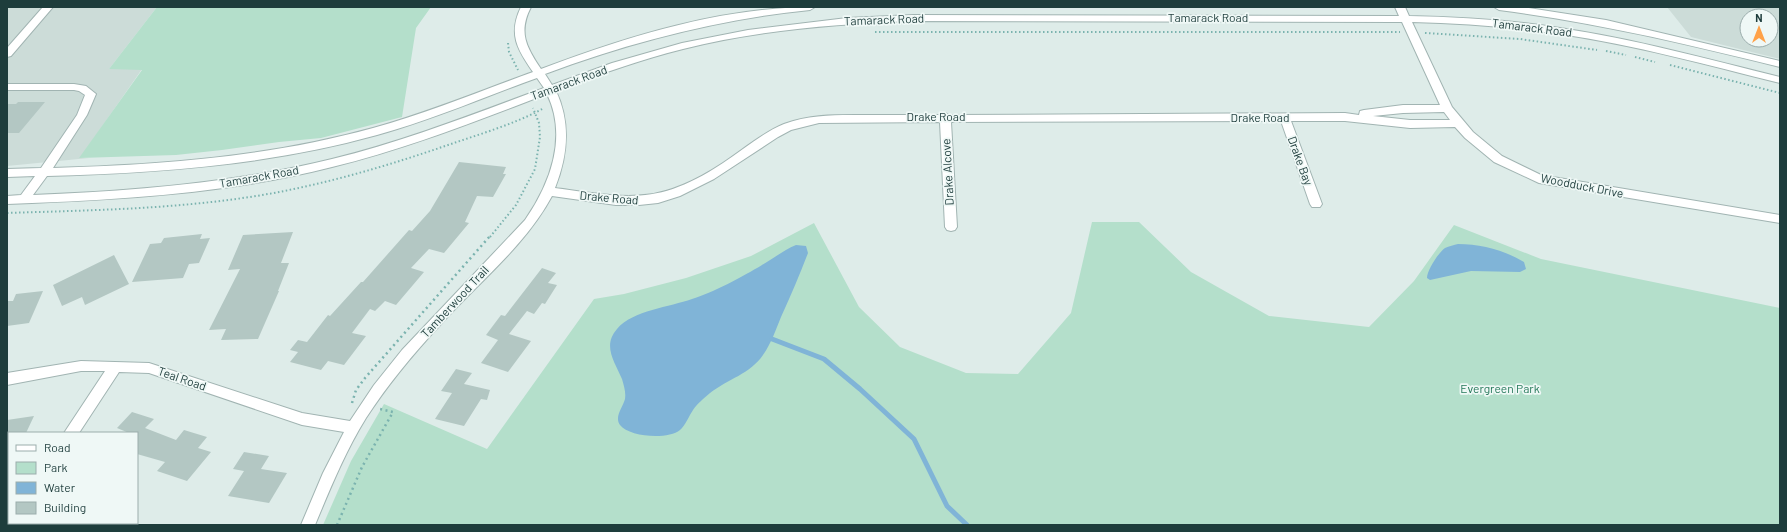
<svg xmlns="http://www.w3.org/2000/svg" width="1787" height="532" viewBox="0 0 1787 532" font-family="Barlow,sans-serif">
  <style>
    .built { fill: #ccdcd8; fill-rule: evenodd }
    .green { fill: #b4dfcb }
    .water { fill: #80b4d7 }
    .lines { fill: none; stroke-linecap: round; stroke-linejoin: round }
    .stream { stroke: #80b4d7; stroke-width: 5 }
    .building { fill: #b3c7c3 }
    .minor-casing { stroke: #a1b4b2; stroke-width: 2 }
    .path-far1 { stroke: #7bb3af; stroke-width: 2; stroke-dasharray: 1.5 2.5; stroke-linecap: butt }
    .path { stroke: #7bb3af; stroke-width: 2.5; stroke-dasharray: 2 3.5; stroke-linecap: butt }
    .minor { fill: #fff; fill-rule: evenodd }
    .labels { text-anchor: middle; stroke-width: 3.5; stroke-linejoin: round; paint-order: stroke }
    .street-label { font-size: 12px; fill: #1e3d3c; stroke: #eff8f6 }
    .park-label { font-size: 12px; fill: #247859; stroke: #eff8f6 }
  </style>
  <rect width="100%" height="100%" fill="#deece9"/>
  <path class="built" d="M7,7H157L109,69H142L80,158H89L7,166Z
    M1667,7H1780V59L1691,37ZM1747,16H1771V40H1747Z"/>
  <path class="green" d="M157,7H431L416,28L402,117L321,138L279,142L222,150L176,155L79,158L142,70L109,69Z
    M1092,222H1139L1191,272L1269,316L1369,327L1414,281L1454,225L1541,259L1780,308V525H323L351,461L384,404L487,449L594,299L624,294L686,278L751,256L814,223L859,307L900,347L966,373L1018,374L1071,313Z"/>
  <path class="water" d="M1458,244C1481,244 1504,250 1524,262L1526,269L1520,272L1471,271L1430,280L1427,278C1427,270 1439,252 1445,248C1449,246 1454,245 1458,244Z
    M796,245L806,246L808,253C800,274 791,295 781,317C776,329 771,344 763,355C750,374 728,379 710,393C704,398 697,404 693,410C689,416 685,426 680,430C668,440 629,437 620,425C614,417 623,407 625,399C626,392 624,386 622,379C615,362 602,346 617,329C633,310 670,307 692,299C712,293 744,276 762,265C774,258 784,250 796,245Z"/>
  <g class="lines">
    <path class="stream" d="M772,339L824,359L860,389L914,439L947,506L967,525"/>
  </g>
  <path class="building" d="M18,102H45L19,133H7V104H16Z
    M459,162L506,167L503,174H506L493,197L477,196L465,222L469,223L444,253L429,249L411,268L424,272L396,305L385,301L375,311L370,309L352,333L366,336L344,365L328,361L321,370L290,362L298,352L290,350L298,340L307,342L328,315L330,316L361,282H363L409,230L412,231L430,211Z
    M293,232L281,263H289L278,291H279L258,339L221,340L226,329L209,330L240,269L228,270L243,235Z
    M202,234L200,239L210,238L199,263L189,264L183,278L132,282L150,244L161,243L164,238Z
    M114,255L129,284L85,305L82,297L62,306L53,285Z
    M542,268L556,273L548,283L557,285L545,304L542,303L534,314L527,311L509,334L531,341L508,372L481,363L498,340L486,335L501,315L505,316Z
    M43,291L29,323L7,326V301H13L16,294Z
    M456,369L472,373L464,384L490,390L487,400L481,399L464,426L435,419L452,393L441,391Z
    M132,412L154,419L145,428L176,440L184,430L207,437L198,448L211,452L187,481L157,471L165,462L137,454V433H129L117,428Z
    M34,416L26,433H7V420Z
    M244,452L269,456L261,469L287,473L269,503L228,496L244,471L233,469Z"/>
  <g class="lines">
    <g class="minor-casing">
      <path id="minor" d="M43,7H53L11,56L7,57V48Z
        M521,7H531C518,32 526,47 541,69C628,36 722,7 815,7L810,10C719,19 631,42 545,74L552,85L612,63L682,43L748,30L847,18L914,15L1399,16L1395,7H1405L1409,16C1460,17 1510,20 1560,28C1635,39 1707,59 1780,77V83C1707,65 1635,45 1560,34C1511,27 1462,23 1412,22L1452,107L1473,132L1502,156L1541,175L1780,215V223L1539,183L1494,162L1465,138L1455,127L1410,128L1345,121H1291L1322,204L1320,207H1312L1310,204L1281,121L951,122L957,227L955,230L951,231L947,230L945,227L940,122L819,123L791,130L778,137L714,179L680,196L658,203L639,205H616L552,196C525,246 479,282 441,324C414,353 388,384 366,418C345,452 330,489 315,525H301L323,473L344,432L302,425L149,373L119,372L79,433H64L105,371H81L7,385V373L81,361L149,363L302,413L350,421L374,385L402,350L525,220C550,184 568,137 547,94C476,121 406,149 332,167C226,194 116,200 7,204V196L21,195L35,176L7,177V169L41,168L77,115L85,95L79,91L74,90H7V84H74L86,86L96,94L87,115L53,168C161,165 268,157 373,128C428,113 480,91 533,72C517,49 508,34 521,7ZM914,21L1402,22L1440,105H1403L1364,110L1360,111L1359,115L1345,113L949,115L945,113L941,115C916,115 890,115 865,115C838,115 811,114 784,124C762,133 743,150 723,163C658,206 628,198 555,188C568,155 571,123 556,91C597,75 639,60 683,49C758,30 836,24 914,21ZM537,78L544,88C474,114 405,141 332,159C235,183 133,191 33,195L47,176C159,173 269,165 377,135C432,120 484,97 537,78ZM1444,112L1450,120H1410L1373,116L1403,113Z
        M1494,7H1523L1606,20L1780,61V67C1687,44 1594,22 1499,10Z
        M9,497V512L7,513V498Z"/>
    </g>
    <path class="path-far1" d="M875,32H1400
      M1425,33L1520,39L1597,50
      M508,43L509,52L518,70
      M1606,51L1626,55
      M1635,57L1655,62
      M1670,65L1780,93
      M7,213C98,210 189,209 279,192C336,181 393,164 448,145C480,134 515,124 544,108
      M490,237L516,205L535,169L540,137L539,123L533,108"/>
    <path class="path" d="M352,403L356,390L365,378L490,236
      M337,525L362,467L393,412L380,409"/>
    <use href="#minor" class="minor"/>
  </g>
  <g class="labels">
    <g class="street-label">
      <text x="1208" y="22">Tamarack Road</text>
      <text transform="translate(884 20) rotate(-2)" y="4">Tamarack Road</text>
      <text transform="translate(1532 28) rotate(7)" y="4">Tamarack Road</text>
      <text transform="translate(569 83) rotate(-20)" y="4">Tamarack Road</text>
      <text x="936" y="121">Drake Road</text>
      <text x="1260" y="122">Drake Road</text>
      <text transform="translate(1300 161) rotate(70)" y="4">Drake Bay</text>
      <text transform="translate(948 172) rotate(-93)" y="4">Drake Alcove</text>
      <text transform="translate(259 177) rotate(-10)" y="4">Tamarack Road</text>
      <text transform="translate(1582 186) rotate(11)" y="4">Woodduck Drive</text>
      <text transform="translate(609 198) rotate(5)" y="4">Drake Road</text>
      <text transform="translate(455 302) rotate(-47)" y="4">Tamberwood Trail</text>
      <text transform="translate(182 379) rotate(19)" y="4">Teal Road</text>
    </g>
    <g class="park-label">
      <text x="1500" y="393">Evergreen Park</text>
    </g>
  </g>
  <rect width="1787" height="532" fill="none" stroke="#1e3d3c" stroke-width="16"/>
  <rect x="8" y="432" width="130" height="92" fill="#eff8f6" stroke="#9badac"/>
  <rect x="16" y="445" width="20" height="6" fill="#ffffff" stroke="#9badac"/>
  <text x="44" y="452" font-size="12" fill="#1e3d3c">Road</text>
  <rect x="16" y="462" width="20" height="12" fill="#b4dfcb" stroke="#9badac"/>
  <text x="44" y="472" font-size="12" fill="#1e3d3c">Park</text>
  <rect x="16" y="482" width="20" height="12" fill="#80b4d7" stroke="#9badac"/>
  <text x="44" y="492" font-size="12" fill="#1e3d3c">Water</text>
  <rect x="16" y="502" width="20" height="12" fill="#b3c7c3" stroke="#9badac"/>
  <text x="44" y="512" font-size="12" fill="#1e3d3c">Building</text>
  <g transform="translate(1759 28)"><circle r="19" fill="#eff8f6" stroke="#9badac"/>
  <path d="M0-3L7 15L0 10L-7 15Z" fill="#ffa249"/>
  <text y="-6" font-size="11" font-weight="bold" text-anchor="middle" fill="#1e3d3c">N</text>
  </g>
</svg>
